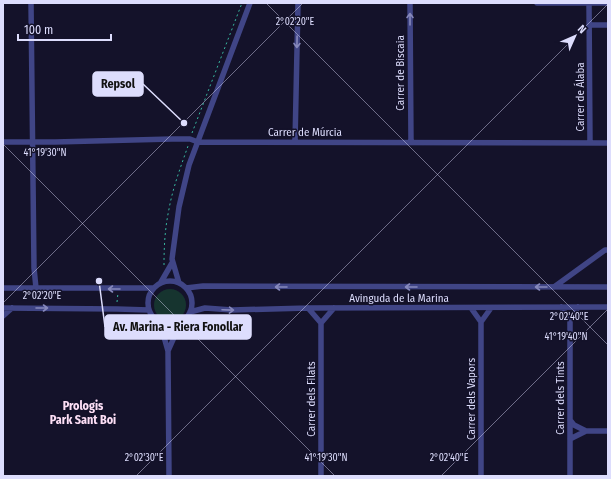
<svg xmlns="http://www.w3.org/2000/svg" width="611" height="479" viewBox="0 0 611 479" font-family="'Fira Sans Condensed',sans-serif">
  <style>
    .green { fill: #16342f }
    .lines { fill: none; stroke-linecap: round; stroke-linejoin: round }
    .path { stroke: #37b7a0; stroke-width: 1; stroke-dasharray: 2 3; stroke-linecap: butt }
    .minor { stroke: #404586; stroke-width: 5.5 }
    .oneway { stroke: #8789bc }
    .ticks { fill: none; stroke: #ddddfd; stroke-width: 1; stroke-opacity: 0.45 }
    .labels { text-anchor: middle; stroke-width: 3; stroke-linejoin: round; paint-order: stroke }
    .street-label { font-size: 11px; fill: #ddddfd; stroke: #14122a }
    .neighbourhood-label { font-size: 12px; font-weight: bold; fill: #fddff6; stroke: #14122a }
    .ticks-label { font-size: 10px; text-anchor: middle; fill: #ddddfd; stroke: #14122a; stroke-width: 3; stroke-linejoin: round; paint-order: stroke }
    .leader { fill: none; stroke: #ddddfd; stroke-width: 1.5 }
    .callout-dot { fill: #ddddfd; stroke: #14122a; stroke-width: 1.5 }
    .callout { fill: #ddddfd; stroke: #ddddfd; stroke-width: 1.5 }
    .callout-label { font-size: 12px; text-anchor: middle; font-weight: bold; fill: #111 }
  </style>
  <rect width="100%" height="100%" fill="#14122a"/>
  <path class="green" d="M154 305a16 16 0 1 1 32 0a16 16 0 1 1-32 0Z"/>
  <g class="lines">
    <path class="path" d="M192,133L242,3
      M164,265C164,246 165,228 169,209C173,187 181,166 188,146
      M117,302L118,293"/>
    <path class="minor" d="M31,3L34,268L36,288
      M410,3L411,142
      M537,3H608
      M589,3L590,142
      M589,25H608
      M3,142H55L172,139H190L198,142L608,143
      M295,142L298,3
      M148 303a22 22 0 1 1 44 0a22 22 0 1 1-44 0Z
      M161,282L172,263
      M179,283L172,259L179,207L189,165L250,3
      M554,287L605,250H608
      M3,288H153
      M186,288L203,286L608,287
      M561,307L570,321
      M3,308L117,309L149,310
      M308,308L321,323V476
      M471,308L481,322V476
      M190,312L205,308L232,310L308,308L608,307
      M3,316L12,308
      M481,322L491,308
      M160,323L168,351L169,476
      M321,323L334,308
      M168,351L181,322
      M570,420L574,425L586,431
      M570,439L586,431H608
      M570,476V321L578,307"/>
  </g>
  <defs><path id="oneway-shaft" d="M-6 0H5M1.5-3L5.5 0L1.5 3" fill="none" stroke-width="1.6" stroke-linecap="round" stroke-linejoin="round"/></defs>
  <g class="oneway">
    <use href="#oneway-shaft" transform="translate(410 19) rotate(-90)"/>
    <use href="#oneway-shaft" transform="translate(297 42) rotate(91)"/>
    <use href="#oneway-shaft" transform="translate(281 287) rotate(180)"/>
    <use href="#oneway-shaft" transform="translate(411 287) rotate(180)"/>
    <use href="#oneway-shaft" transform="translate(541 287) rotate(180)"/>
    <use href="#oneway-shaft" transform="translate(114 289) rotate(-180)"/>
    <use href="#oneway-shaft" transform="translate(42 308)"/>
    <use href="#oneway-shaft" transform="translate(228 310) rotate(2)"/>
  </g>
  <path class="ticks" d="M266,3L608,345M3,144L335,476M3,303L303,3M136,476L608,4M441,476L608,309"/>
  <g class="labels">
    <g class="street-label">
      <text transform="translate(400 73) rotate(-90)" y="4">Carrer de Biscaia</text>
      <text transform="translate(580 97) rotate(-90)" y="4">Carrer de Álaba</text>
      <text x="305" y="136">Carrer de Múrcia</text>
      <text x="399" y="302">Avinguda de la Marina</text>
      <text transform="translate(560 398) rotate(-90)" y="4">Carrer dels Tints</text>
      <text transform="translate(311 399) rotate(-90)" y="4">Carrer dels Filats</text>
      <text transform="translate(471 399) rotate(-90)" y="4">Carrer dels Vapors</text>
    </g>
    <g class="neighbourhood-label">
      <text x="83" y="410">Prologis<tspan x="83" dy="14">Park Sant Boi</tspan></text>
    </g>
  </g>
  <g class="ticks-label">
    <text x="295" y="25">2°02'20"E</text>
    <text x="45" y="156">41°19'30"N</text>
    <text x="42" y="299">2°02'20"E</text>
    <text x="569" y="320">2°02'40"E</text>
    <text x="566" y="340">41°19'40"N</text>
    <text x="144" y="461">2°02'30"E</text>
    <text x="326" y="461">41°19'30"N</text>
    <text x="449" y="461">2°02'40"E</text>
  </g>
  <path class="leader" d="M184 123L143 84M99 281L105 327"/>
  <g class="callout-dot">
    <circle cx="184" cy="123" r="4"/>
    <circle cx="99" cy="281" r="4"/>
  </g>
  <g class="callout">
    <rect x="93" y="72" width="50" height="24" rx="4"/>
    <rect x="105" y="315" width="146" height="24" rx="4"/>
  </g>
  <g class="callout-label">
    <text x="118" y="88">Repsol</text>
    <text x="178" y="331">Av. Marina - Riera Fonollar</text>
  </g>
  <rect width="611" height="479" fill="none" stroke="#ddddfd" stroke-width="8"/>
  <g transform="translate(575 36) rotate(45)" stroke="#14122a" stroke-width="3" paint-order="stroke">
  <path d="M0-3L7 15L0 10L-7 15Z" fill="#ddddfd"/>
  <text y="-6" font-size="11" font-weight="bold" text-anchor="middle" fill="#ddddfd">N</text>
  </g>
  <path d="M18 34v6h93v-6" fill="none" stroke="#ddddfd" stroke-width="2"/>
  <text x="24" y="34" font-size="12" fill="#ddddfd" stroke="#14122a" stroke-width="3" paint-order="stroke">100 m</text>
</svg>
